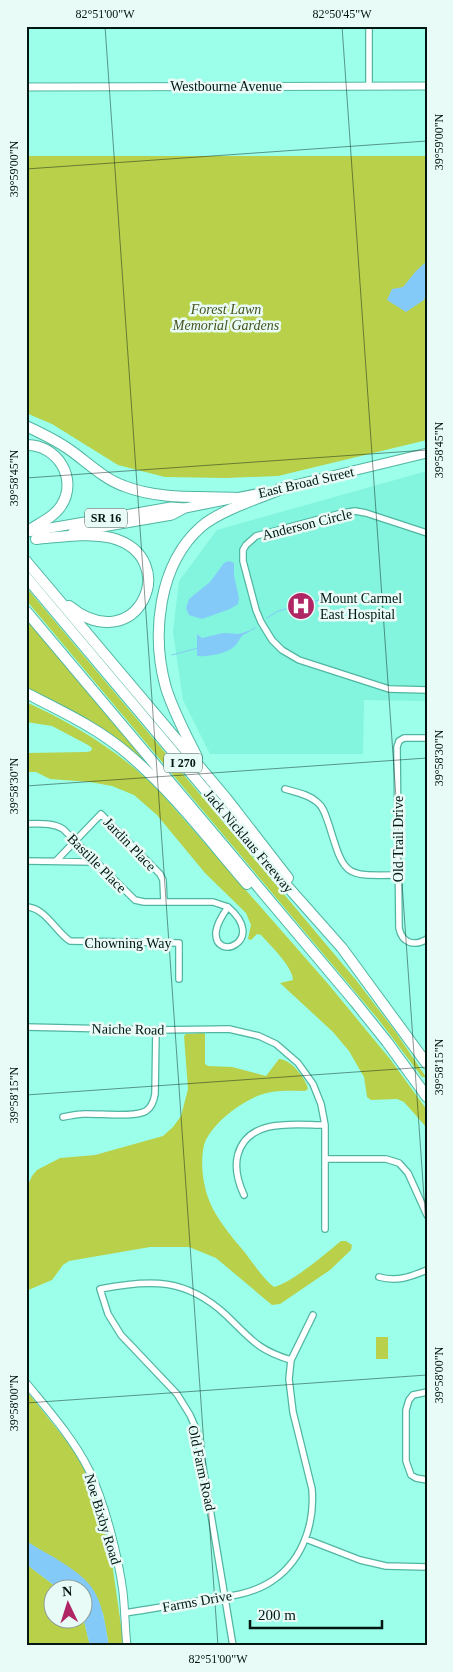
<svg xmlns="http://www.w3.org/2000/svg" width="453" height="1672" viewBox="0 0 453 1672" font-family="Georgia,serif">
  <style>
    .built { fill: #83f4dd }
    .green { fill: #b9d04b }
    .water { fill: #84caf8 }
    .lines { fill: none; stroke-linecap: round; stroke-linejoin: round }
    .stream { stroke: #84caf8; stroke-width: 1 }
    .minor-casing { stroke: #50b6a2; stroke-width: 8 }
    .tertiary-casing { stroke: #50b6a2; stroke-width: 9 }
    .primary-casing { stroke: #50b6a2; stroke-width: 11 }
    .trunk-casing { stroke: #50b6a2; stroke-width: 11 }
    .motorway-casing { stroke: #50b6a2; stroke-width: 12 }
    .minor { stroke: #fff; stroke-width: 5.5 }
    .tertiary { stroke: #fff; stroke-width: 7 }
    .primary { stroke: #fff; stroke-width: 9 }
    .trunk { stroke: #fff; stroke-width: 9 }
    .motorway { stroke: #fff; stroke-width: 10 }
    .ticks { fill: none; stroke: #021612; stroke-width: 1; stroke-opacity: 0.45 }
    .labels { text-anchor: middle; stroke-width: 5; stroke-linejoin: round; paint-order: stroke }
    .shield { fill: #e8fbf6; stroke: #475b56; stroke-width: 1 }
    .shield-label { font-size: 12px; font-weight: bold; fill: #021612 }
    .street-label { font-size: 14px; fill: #021612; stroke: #e8fbf6 }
    .park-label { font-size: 14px; font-style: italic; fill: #4a531f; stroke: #e8fbf6 }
    .poi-label { font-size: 14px; fill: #021612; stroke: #e8fbf6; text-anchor: start }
    .neatline { fill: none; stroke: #021612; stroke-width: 2 }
    .ticks-label { font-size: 12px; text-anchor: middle; fill: #021612 }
  </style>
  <rect width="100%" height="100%" fill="#9bffe9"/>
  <path class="built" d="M427,471V701L364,700L363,754H210L183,700L173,632L179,581L217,530Z"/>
  <path class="green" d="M26,156H427V440L278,476L226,478L165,477L118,465L52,424L26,413Z
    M26,587L356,980L395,1031L426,1077H422L378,1019L26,600Z
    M26,619L160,777L26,690Z
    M26,702C76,725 122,753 160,792L329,985L390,1059L427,1110V1128L404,1102L397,1099L371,1100L367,1097L364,1077L349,1051L333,1032L280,983L293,980C293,967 270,945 261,935L257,934L251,940L248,939L251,925L246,913L205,873L157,815L134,795L112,786L90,782L50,779L36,772H26V753L87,752L91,751L92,748L88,745L52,726L26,722Z
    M203,1033L205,1034V1064L208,1066L232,1067L266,1076L279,1059C291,1059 306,1079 308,1089L305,1091C293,1091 279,1090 267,1093C245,1098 211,1123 204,1145C201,1158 202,1175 205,1187C210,1211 227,1231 242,1249C252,1261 262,1278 274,1287C293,1282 325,1254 341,1241H346L352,1245L351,1250L330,1270L280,1304L272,1305L216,1258L189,1247H150L69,1261L63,1265L52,1280L26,1291V1189L32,1176L37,1170L60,1158L95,1155L163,1136L173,1127L181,1116L188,1089L184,1036L186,1034Z
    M376,1337H388V1359H376Z
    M26,1390L69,1444L83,1466L93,1489L111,1556L124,1646H109L103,1613L76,1573L26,1541Z
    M26,1564L59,1589L52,1590V1620H82L83,1617L90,1646H26Z"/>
  <path class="water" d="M427,261V290L424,300L406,312L387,300L392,289L403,287L416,271Z
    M229,561L234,563V575L239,598L238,604L230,609L202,619L189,615L186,608L189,599L210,582L224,563Z
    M251,630C248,634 245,633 242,636C239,639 238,643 235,646C226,654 208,657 197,656V634L202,638L223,633L239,634Z
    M26,1541C45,1553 73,1566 88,1583C103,1599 105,1625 109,1646H90L83,1617L82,1590L59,1589L26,1564Z"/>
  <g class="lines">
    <path class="stream" d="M267,618L278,611L341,594
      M251,630L255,628
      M172,655L198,648"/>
    <g class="minor-casing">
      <path id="minor" d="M369,86V26
        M427,533L366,513L355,511L342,513L256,536L246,545L243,550V561L256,610L261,622L272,640L282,650L299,660L389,689L427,690
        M427,738H404L399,741L397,747L399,928C402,943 414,947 427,939
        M285,789C295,792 308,794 317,802C324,807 326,817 329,825C345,877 344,876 398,875
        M26,824C39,824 52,822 63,829L135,900L144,902H213L228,907
        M26,861L95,862
        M56,861L101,814L160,874L163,880L164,902
        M26,907C45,907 56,932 70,941L179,943V979
        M228,907C268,941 214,963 216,932C217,923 223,914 228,907Z
        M26,1027L156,1030L229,1029L259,1036L276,1044L298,1063L313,1084L321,1104L325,1125V1229
        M63,1117C70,1116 76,1114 83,1114C98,1113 134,1118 146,1111C152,1107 154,1100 155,1094L156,1030
        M325,1159H386L399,1163L408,1173L427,1215
        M244,1195C238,1182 234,1168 238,1154C249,1117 296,1125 325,1125
        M379,1277C397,1282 410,1277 427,1270
        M427,1392L413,1395L409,1400L406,1410V1461L411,1475L416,1478L427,1480
        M306,1539L360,1560L386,1566L427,1567
        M125,1613C151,1609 178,1604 204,1600C225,1597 248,1595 267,1584C301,1565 315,1526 312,1489L293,1412L289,1379L291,1360L313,1315
        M233,1646L197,1431L190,1415L177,1394L121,1335L108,1314L100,1289C151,1279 186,1278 226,1315C250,1338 257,1350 291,1360"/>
    </g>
    <g class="tertiary-casing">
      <path id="tertiary" d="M26,87L427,86
        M26,1383C48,1410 73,1438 89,1470C105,1504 118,1555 123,1592C125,1610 125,1628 127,1646"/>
    </g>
    <g class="primary-casing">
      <path id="primary" d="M27,532L171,507L185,508"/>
    </g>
    <g class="trunk-casing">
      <path id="trunk" d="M278,489L427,453
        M73,532L172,515L185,508L266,492"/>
    </g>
    <g class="motorway-casing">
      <path id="motorway" d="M26,426C41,433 56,440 70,450C87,462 104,479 124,486C159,500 201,496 238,498
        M26,445C57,444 79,479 61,506C53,518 38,524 26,532
        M36,539C60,537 88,532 112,538C184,558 137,661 69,606
        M26,561L226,798L288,878
        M26,577L265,861L342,948L427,1064
        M26,611L355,1002L387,1042L427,1097
        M26,693C61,711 98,728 128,754C173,792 209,840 247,884
        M197,757C186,735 174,713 166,688C151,635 158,564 202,526C221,510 260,498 284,488"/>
    </g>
    <use href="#minor" class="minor"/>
    <use href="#tertiary" class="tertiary"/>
    <use href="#primary" class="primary"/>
    <use href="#trunk" class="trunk"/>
    <use href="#motorway" class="motorway"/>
  </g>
  <path class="ticks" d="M105,26L218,1646M342,26L427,1240M26,169L427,141M26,478L427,450M26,786L427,758M26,1095L427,1067M26,1403L427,1375"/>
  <defs>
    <g id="hospital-disc" transform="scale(1.4375)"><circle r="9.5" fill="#b02664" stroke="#e8fbf6"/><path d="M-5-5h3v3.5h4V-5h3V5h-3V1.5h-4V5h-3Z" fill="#fff"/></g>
  </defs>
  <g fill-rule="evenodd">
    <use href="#hospital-disc" x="301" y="606"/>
  </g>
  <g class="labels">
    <g class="shield">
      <rect x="85" y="508.5" width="42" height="19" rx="4"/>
      <rect x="164" y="753.5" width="38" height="19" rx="4"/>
    </g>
    <g class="shield-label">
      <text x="106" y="522">SR 16</text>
      <text x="183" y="767">I 270</text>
    </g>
    <g class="street-label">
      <text x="226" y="91">Westbourne Avenue</text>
      <text transform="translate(306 482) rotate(-13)" y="5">East Broad Street</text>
      <text transform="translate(307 524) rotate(-14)" y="5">Anderson Circle</text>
      <text transform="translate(398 839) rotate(-90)" y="5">Old Trail Drive</text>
      <text transform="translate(249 841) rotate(50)" y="5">Jack Nicklaus Freeway</text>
      <text transform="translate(130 844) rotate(46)" y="5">Jardin Place</text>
      <text transform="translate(97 863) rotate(45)" y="5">Bastille Place</text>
      <text x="128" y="948">Chowning Way</text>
      <text transform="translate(128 1029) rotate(1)" y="5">Naiche Road</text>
      <text transform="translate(202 1468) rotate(78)" y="5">Old Farm Road</text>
      <text transform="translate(103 1519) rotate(73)" y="5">Noe Bixby Road</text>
      <text transform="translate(197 1601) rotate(-10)" y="5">Farms Drive</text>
    </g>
    <g class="park-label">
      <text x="226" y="314">Forest Lawn<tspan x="226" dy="16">Memorial Gardens</tspan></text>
    </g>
    <g class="poi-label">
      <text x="320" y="603">Mount Carmel<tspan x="320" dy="16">East Hospital</tspan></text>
    </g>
  </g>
  <rect width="453" height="1672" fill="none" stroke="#e8fbf6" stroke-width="55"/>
  <g transform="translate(68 1604) rotate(356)"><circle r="24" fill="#e8fbf6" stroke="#8c9f9b"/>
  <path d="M0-4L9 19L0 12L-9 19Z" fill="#b02664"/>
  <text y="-8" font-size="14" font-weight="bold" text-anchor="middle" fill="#021612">N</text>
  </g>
  <path d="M250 1620v8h132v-8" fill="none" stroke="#021612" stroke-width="2.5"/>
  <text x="258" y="1620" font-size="15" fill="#021612" stroke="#e8fbf6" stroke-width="4" paint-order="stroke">200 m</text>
  <rect x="28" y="28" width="398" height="1616" class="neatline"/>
  <g class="ticks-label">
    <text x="105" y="18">82°51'00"W</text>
    <text x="342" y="18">82°50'45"W</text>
    <text transform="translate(439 142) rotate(-90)" y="4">39°59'00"N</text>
    <text transform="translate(14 169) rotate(-90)" y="4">39°59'00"N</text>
    <text transform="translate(439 450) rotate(-90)" y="4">39°58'45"N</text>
    <text transform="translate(14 478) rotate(-90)" y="4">39°58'45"N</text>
    <text transform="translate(439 758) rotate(-90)" y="4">39°58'30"N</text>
    <text transform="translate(14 786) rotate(-90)" y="4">39°58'30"N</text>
    <text transform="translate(439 1067) rotate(-90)" y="4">39°58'15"N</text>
    <text transform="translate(14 1095) rotate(-90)" y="4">39°58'15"N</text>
    <text transform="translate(439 1375) rotate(-90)" y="4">39°58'00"N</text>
    <text transform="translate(14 1403) rotate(-90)" y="4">39°58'00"N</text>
    <text x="218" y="1663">82°51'00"W</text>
  </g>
</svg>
